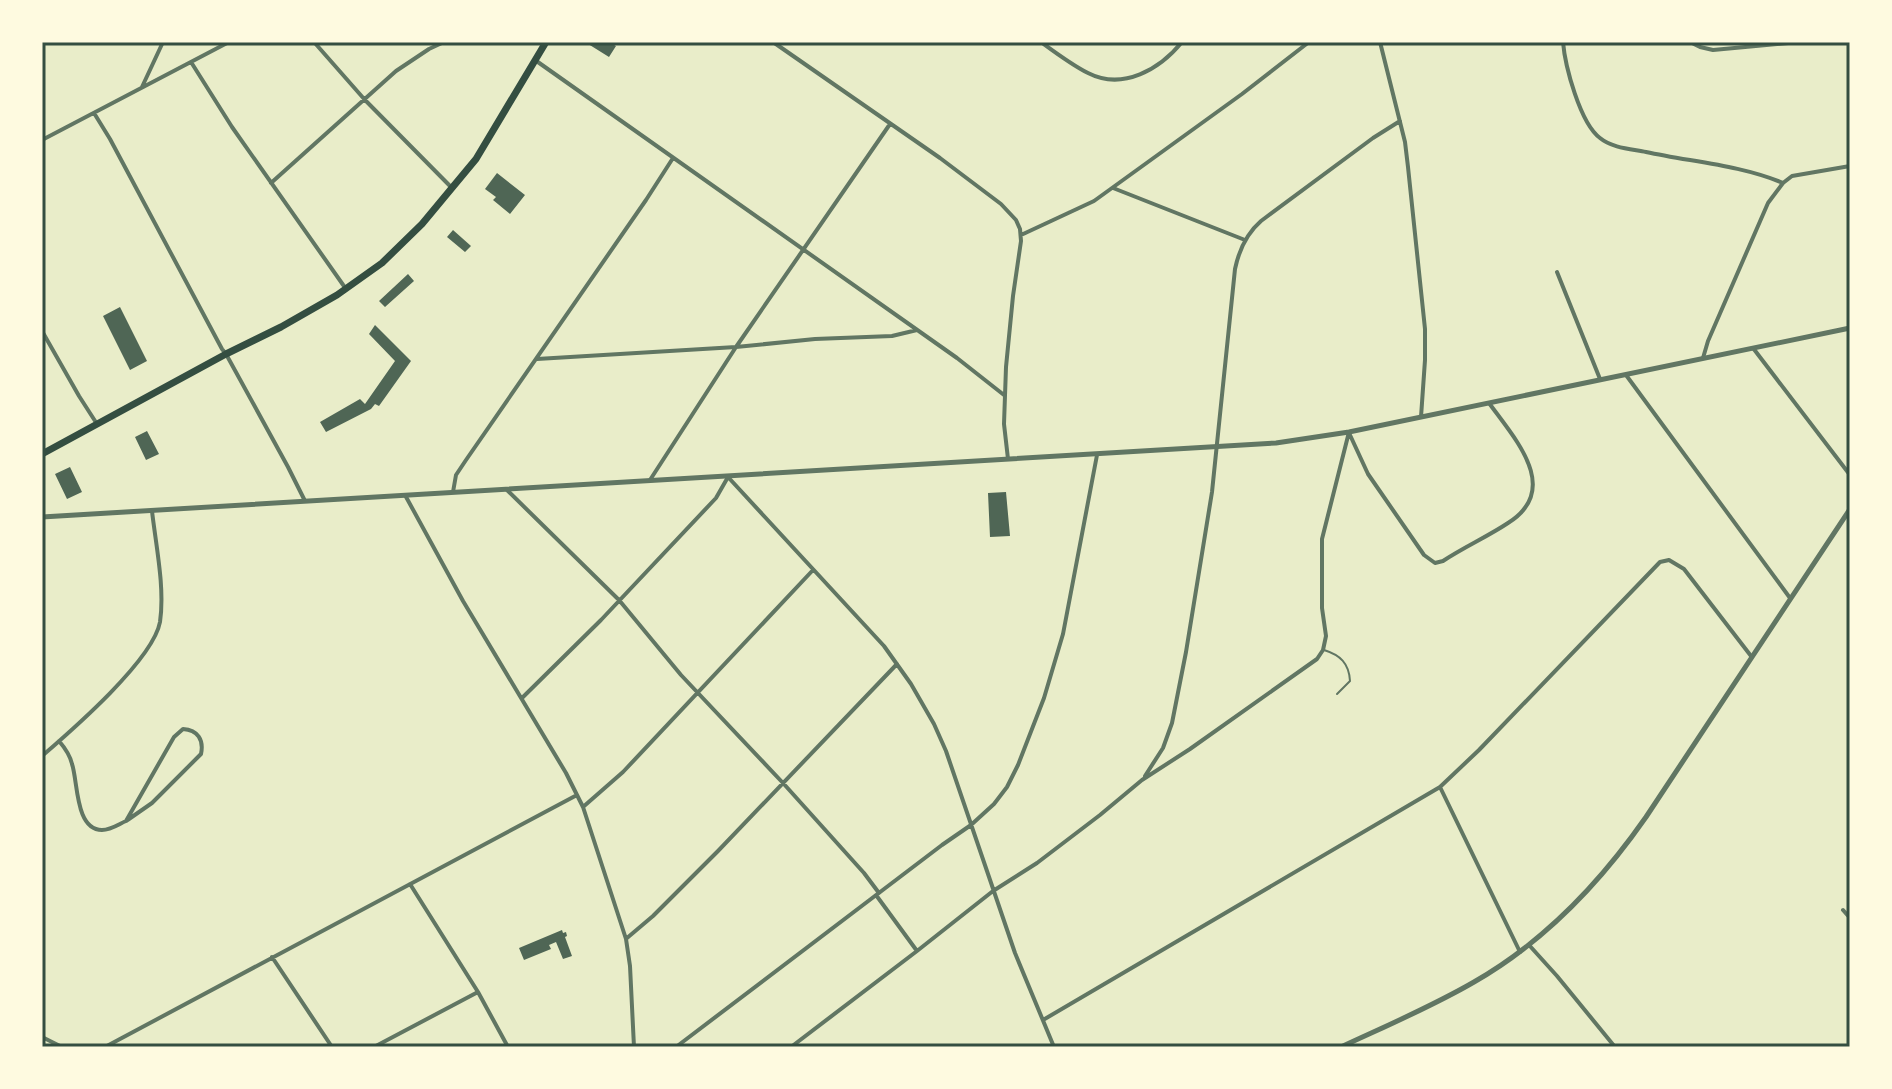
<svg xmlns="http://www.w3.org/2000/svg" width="1892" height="1089" viewBox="0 0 1892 1089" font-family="Lato,sans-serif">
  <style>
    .building { fill: #4f6655 }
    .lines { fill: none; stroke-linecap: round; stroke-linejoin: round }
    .service { stroke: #617663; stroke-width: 2 }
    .minor { stroke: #617663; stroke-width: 4 }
    .tertiary { stroke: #617663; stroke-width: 5 }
    .primary { stroke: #344e41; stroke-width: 7 }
    .neatline { fill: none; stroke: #344e41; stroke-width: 3 }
  </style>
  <rect width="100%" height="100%" fill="#e9edc9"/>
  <path class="building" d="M585,42H609L616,46L609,57Z
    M497,173L525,195L510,214L493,200L496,197L485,189Z
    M453,230L471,246L465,252L447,237Z
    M408,274L414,281L385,307L379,301Z
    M120,307L147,361L130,370L103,316Z
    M375,325L411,361L379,406L375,404L371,409L326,432L320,422L360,399L365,404L395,361L369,334Z
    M147,431L159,454L146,460L135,437Z
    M70,467L82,492L67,499L55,474Z
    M1006,492L1010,536L990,537L988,493Z
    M562,930L563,933L566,932L567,936L565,937L572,956L563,959L556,942L549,945L551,949L524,960L519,948Z"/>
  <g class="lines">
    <path class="service" d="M1324,650C1340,655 1349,663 1350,681L1337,694"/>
    <path class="minor" d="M314,42L365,100L452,188
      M773,42L940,158L1001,204L1016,220L1020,229L1021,241L1013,296L1006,367L1004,424L1008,459
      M1041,42C1056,53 1072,65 1088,73C1123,91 1160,69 1182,42
      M1380,42L1405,142L1408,167L1425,329V360L1421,417
      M1563,42C1565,66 1580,123 1600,138C1612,148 1631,149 1646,152C1692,162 1740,165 1783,183L1792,176L1850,166
      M1690,42L1700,47L1713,50L1799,42
      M535,60L957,358L1004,395
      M191,62L232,127L346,289
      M142,87L163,42
      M94,113L110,139L222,349L226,354L288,467L305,501
      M42,140L229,42
      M271,183L396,71L429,49L444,42
      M1113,188L1245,240
      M1021,235L1094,201L1242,94L1309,42
      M1557,272L1600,379
      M42,331L79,396L97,424
      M1753,348L1850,475
      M1703,358L1708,341L1768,203L1783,183
      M537,359L736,347L815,339L892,336L917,330
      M1626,375L1790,598
      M1350,435L1368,474L1424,555L1435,563L1443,561C1464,547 1487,537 1508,523C1562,489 1515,439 1489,403
      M650,480L736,347L890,124
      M507,490L619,600L681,675L783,783L864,873L879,893
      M453,492L456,475L466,460L646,200L673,158
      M405,495L463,601L566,773L583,807L626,939L630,966L634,1047
      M522,698L601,620L716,498L728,477L884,646L911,684L934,724L946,751L1015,953L1054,1047
      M59,741C65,748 70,755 72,764C78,781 75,830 102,830C111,830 119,824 126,821L129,819L152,803L201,754C204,740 198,730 183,729L174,737L126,821
      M42,756C72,730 153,660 160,622C165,588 156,546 152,511
      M1145,776L1163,748L1172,723L1186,652L1212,492L1235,269C1239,250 1246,234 1261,221L1373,138L1400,121
      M1440,787L1520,952
      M583,807L623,772L813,570
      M410,884L478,992L508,1047
      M876,895L917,951
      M1843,910L1850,918
      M627,938L653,916L718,851L897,664
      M1529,945L1557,976L1615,1047
      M272,957L332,1047
      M1043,1020L1440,787L1479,750L1660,562L1669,560L1684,569L1751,656
      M42,1037L62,1047
      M105,1047L577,795
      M374,1047L478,992
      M676,1047L942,845L971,825L994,804L1007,787L1018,765L1044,698L1063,634L1097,455
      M791,1047L917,951L993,891L1037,863L1100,815L1142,780L1190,749L1317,659L1323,650L1326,636L1322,608V539L1349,432"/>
    <path class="tertiary" d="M42,517L1276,443L1349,432L1850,328
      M1341,1047C1386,1026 1431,1007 1474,982C1544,942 1600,883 1646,817L1850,509"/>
    <path class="primary" d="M42,454L226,354L281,327L337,295L382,263L422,224L476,159L546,42"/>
  </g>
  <rect width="1892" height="1089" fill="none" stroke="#fefae0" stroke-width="88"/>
  <rect x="44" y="44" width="1804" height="1001" class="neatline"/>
</svg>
